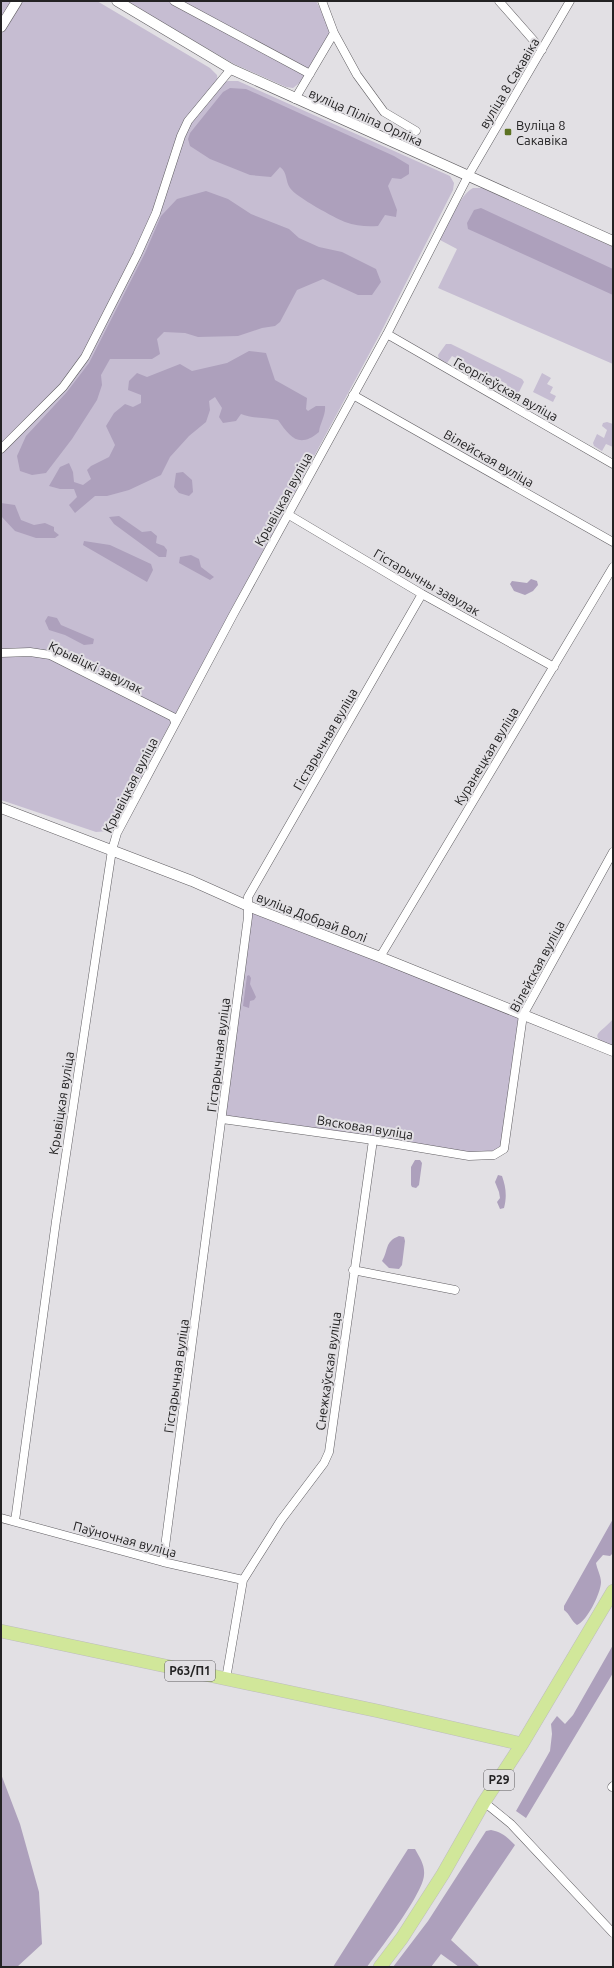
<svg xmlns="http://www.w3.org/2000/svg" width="614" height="1968" viewBox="0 0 614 1968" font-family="Ubuntu,sans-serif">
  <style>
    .green { fill: #c6bdd2 }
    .forest { fill: #ada0bc }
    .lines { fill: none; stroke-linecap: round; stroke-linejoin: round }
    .minor-casing { stroke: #605e62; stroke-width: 9 }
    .tertiary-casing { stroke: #605e62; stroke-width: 11 }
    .primary-casing { stroke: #bdbdbd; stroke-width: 14 }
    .minor { stroke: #fff; stroke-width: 8 }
    .tertiary { stroke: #fff; stroke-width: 10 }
    .primary { stroke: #d1e79a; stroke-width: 13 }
    .poi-dot { fill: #5c7222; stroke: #e2e0e4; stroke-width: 1.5 }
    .labels { text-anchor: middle; stroke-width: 4; stroke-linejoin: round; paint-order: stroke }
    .shield { fill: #e2e0e4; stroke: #5c5b5d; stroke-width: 1 }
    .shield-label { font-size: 12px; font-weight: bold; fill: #232223 }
    .street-label { font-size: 13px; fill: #232223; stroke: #e2e0e4 }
    .poi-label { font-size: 13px; fill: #232223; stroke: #e2e0e4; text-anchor: start }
  </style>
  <rect width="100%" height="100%" fill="#e2e0e4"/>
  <path class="green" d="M1,1H97L210,68L217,75L218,84L228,81H238L450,176L454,183L453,190L381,332L115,826L108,831L96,832L1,800Z
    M125,1H316L330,27V32L302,81L293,88L286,87L234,64Z
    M473,188H482L613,247V364L438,288L457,249L440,240C447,227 460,194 473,188Z
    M446,344H451L522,379L524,382L515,400H511L504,395V390L507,384L452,356L447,363L439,359L438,355Z
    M542,373L551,378L547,384L553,387L550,393L556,396L553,402L533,392Z
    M607,422L613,424V447L606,444L602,451L594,446L593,443L597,434L604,438L607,430L602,426L603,423Z
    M248,906L523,1015L504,1149L488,1155L222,1119Z
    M613,1019V1047C586,1035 599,1035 613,1019Z"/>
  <path class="forest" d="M230,88L246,89L394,156L409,165V174L401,179L392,178L388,186L397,210L396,217L385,215L378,226C367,227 356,226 345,222C335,218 296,197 290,188C285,181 288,173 280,167L271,177L250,175L210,159L190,146L188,139L190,133L223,92Z
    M206,191L228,199L251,214L289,229L299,238L319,247L342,252L376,269L381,282L372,295H358L323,279L297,290L280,322L275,326L262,328L238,336L198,337L185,333L164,332L157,339L160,354L152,359H110L101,375L102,385L97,400L72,439L46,473L32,475L20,471L17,456L26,436L66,393L89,363L145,253L161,216L177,199Z
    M481,208L613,269V295L468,229L467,223L474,210Z
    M249,351L266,353L275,380L307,398L306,409L308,411L316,406H325C326,415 320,423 319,432C299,449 290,437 278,420C265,417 253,419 241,414L236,421L223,423L219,417L222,408L215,397L209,401L210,410L206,422L189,436L170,457L161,475L129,490L107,496H95L75,513L69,505L77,497L74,489H60L49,486L60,467L69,463L73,472L74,482L83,485L91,479L87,470L91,466L109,457L115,445L106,426L114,413L125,404L133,407L141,403V395L128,390L129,381L137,373L147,377L180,364L192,371L227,363Z
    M183,472L192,480L193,492L189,496L179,493L174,487L176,473Z
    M1,503L15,505L21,520L34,525L45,523L54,527V531L59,535L55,538H36L15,531L1,516Z
    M119,516L142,532L151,531L157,536L156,543L164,546L167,550L166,557H159L114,524L109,517Z
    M84,541L110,545L151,564L153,570L147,582L83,545Z
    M191,555L199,559L201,567L214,577L210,580L179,563L180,557Z
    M531,579L537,581L538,585L533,591L525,595L514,591L510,584L512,581L527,583Z
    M48,616L57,618L61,625L94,639L93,644L84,645L65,635L49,630L45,621Z
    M249,975L251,978L250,984L256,997L254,1000L250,1001L249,1008L243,1006L247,976Z
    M415,1160H420L422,1163L419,1185L416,1188L412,1187L411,1185V1167Z
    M498,1175L502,1176C506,1187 507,1197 504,1208L500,1209L497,1202L500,1198L499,1192L495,1182Z
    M399,1236L404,1237L405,1241L402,1265L399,1269L389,1268L382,1261C389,1250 384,1242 399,1236Z
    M613,1519V1553L610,1556L603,1555L596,1563C597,1569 601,1576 601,1582C601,1593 587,1621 577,1625C571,1621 570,1614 564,1610V1606Z
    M613,1645V1673L526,1818L516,1811L550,1751L552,1734L551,1724L557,1716L565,1724L573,1715Z
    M1,1774L20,1824L39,1892L42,1944L17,1967H1Z
    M491,1830C502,1832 507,1837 515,1845L451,1940L480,1967H459L441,1954L431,1967H393L428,1921L486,1831Z
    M408,1849H415C420,1858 425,1865 424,1875C423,1894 380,1949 367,1967H333Z"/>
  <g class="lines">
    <g class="minor-casing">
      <path id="minor" d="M174,1L310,74
        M322,1L334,33L357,75L384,112L416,131
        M499,1L542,50
        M295,99L334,33
        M387,334L613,464
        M353,395L613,542
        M1,449L63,387L85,357L137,255L156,213L181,136L188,121L231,69
        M289,515L422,594L554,667
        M1,653L30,652L50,655L173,717L175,722
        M380,957L613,567
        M222,1119L373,1140L469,1156L494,1155L504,1149L523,1015L613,852
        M353,1270L455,1290
        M1,1518L163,1562L243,1580
        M15,1521L56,1221L99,935L112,850L117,833L233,615L387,334L468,176L570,1
        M163,1562L248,917V897L422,594
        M226,1679L243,1580L281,1520L324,1463L329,1452L373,1140
        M612,1787L613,1786
        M484,1802L511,1824L613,1933"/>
    </g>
    <g class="tertiary-casing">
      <path id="tertiary" d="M117,1L231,69L613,241
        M1,27L17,1
        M1,808L192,881L248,906L380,957L613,1051"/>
    </g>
    <g class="primary-casing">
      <path id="primary" d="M1,1631L378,1711L522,1744
        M380,1967L402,1938L443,1874L484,1802L522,1744L613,1591"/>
    </g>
    <use href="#minor" class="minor"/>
    <use href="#tertiary" class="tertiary"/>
    <use href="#primary" class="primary"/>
  </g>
  <rect class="poi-dot" x="504" y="128" width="8" height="8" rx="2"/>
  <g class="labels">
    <g class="shield">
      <rect x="165" y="1661" width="50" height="20" rx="3"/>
      <rect x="484" y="1770" width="30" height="20" rx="3"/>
    </g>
    <g class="shield-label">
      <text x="190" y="1675">Р63/П1</text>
      <text x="499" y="1784">Р29</text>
    </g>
    <g class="street-label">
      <text transform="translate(509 83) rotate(-59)" y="5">вуліца 8 Сакавіка</text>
      <text transform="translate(366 117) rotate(24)" y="5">вуліца Піліпа Орліка</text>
      <text transform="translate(506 389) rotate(29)" y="5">Георгіеўская вуліца</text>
      <text transform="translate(489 458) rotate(30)" y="5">Вілейская вуліца</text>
      <text transform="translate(283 499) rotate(-61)" y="5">Крывіцкая вуліца</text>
      <text transform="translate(427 582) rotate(30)" y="5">Гістарычны завулак</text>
      <text transform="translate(96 667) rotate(26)" y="5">Крывіцкі завулак</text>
      <text transform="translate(325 739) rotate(-60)" y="5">Гістарычная вуліца</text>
      <text transform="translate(486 756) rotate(-59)" y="5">Куранецкая вуліца</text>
      <text transform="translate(130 785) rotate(-63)" y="5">Крывіцкая вуліца</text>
      <text transform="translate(312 917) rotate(21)" y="5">вуліца Добрай Волі</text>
      <text transform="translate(537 966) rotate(-62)" y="5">Вілейская вуліца</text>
      <text transform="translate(218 1055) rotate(-83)" y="5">Гістарычная вуліца</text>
      <text transform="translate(61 1103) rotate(-81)" y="5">Крывіцкая вуліца</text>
      <text transform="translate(365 1127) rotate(9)" y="5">Вясковая вуліца</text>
      <text transform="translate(328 1371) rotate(-82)" y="5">Снежкаўская вуліца</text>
      <text transform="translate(176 1376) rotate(-82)" y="5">Гістарычная вуліца</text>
      <text transform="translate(125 1539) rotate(15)" y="5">Паўночная вуліца</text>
    </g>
    <g class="poi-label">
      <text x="516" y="130">Вуліца 8<tspan x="516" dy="15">Сакавіка</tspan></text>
    </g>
  </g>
  <rect width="614" height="1968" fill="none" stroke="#232223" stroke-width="4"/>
</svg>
